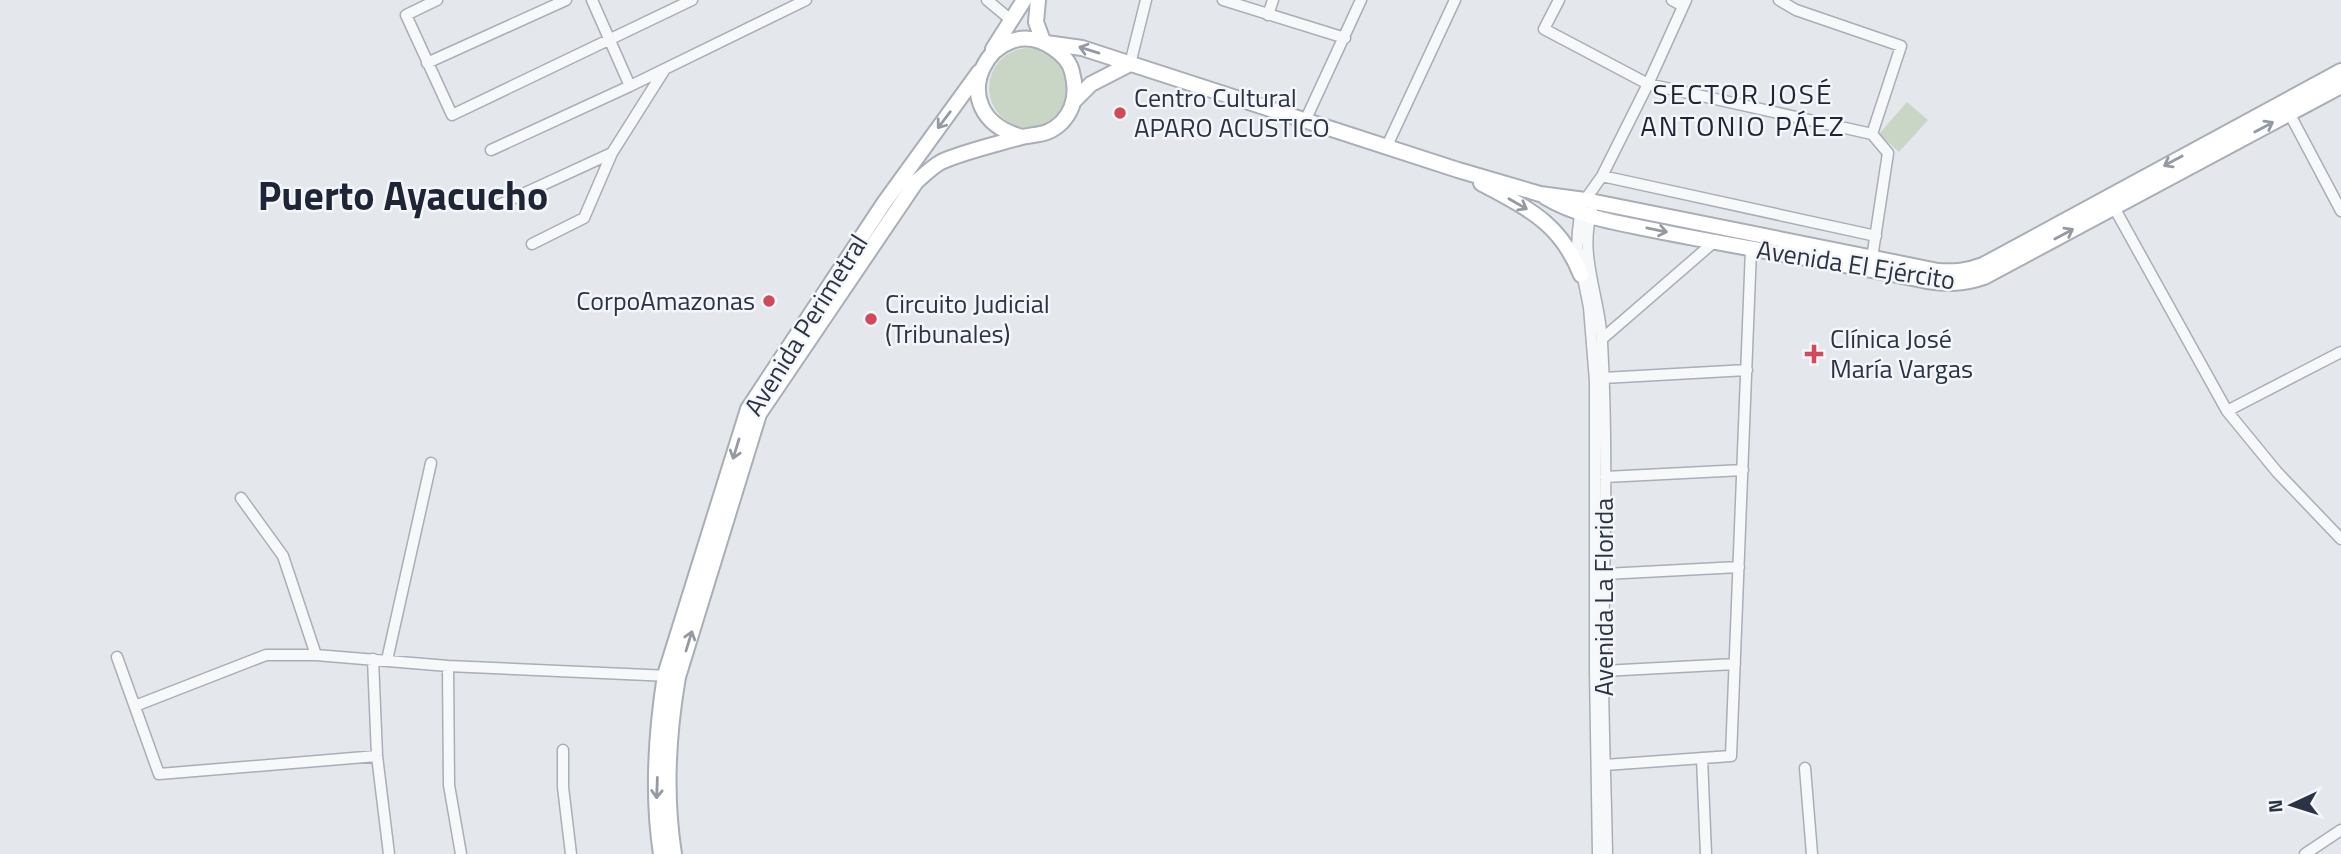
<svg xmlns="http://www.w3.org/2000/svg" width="2341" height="854" viewBox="0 0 2341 854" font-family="'Titillium Web',sans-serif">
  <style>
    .green { fill: #c9d6c5 }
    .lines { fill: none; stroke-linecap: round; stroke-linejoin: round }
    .street-casing { stroke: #a9aeb7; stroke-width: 13 }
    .secondary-casing { stroke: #a9aeb7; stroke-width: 18 }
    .street { stroke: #f7f8fa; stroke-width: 10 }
    .secondary { stroke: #fff; stroke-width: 14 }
    .oneway { stroke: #959aa2 }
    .poi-dot { fill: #d1495b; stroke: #f4f6f9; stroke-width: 2.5 }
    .labels { text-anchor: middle; stroke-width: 5; stroke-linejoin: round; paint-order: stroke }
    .poi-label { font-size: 26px; fill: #2b3445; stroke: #f4f6f9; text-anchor: start }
    .street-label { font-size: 26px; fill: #2b3445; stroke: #f4f6f9 }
    .neighbourhood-label { font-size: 28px; letter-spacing: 2px; fill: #1d2536; stroke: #f4f6f9 }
    .town-label { font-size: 40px; font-weight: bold; fill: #1d2536; stroke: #f4f6f9 }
  </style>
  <rect width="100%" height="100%" fill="#e4e7ec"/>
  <path class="green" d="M989 88a40 40 0 1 1 80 0a40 40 0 1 1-80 0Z
    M1907,102L1928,120L1899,152L1879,134Z"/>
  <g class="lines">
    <g class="street-casing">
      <path id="street" d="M437,0L406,15L452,115L692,0
        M592,0L630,86
        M987,0L1011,20
        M1223,0L1345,38
        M1559,0L1544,29L1648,84L1872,134L1888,153L1872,258
        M1672,0L1683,6
        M1779,0L1796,10L1901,46L1872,134
        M1268,15L1273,0
        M427,63L566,0
        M1130,64L1146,0
        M2287,109L2341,211
        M1305,121L1361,0
        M1386,148L1455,0
        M491,150L630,86L806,0
        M1602,176L1876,236
        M2111,202L2227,411L2277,472L2341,539
        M499,205L612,153
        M1592,211C1578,255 1600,297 1602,342C1608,450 1604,559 1603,667C1603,729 1606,792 1607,854
        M532,244L584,218L612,153L665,69
        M1602,339L1714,242
        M1603,378L1747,370
        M2227,411L2341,352
        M1605,477L1743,470
        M241,498L283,556L316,655
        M1605,574L1739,567
        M117,657L159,774L377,756
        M373,659L377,756L389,854
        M387,660L431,463
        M448,666L449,785L461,854
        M1603,671L1735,664
        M135,706L266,655H316L448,666L670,676
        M563,750V787L571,854
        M1702,758L1706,854
        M1605,765L1731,756L1751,249
        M1805,768L1812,854
        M1598,854L1595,670V381L1589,307L1577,248L1578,231L1580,214L1585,200L1602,176L1648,84L1686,0
        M2305,854L2341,830"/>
    </g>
    <g class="secondary-casing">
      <path id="secondary" d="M1038,0L1036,22L1043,41
        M1046,43L1082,48L1458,170L1540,194L1585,200L1938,271C1955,272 1967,271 1983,265L2341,71
        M993,49L1024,0
        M1074,101L1091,84L1130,64
        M1481,183C1528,209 1560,222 1581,275
        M1545,197C1582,219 1626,224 1668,233C1754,250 1841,263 1927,281C1948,284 1964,284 1984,277L2341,86
        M661,854C652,796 656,733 665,675L748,409L884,203L979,72
        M674,854C665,797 668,735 678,677L759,414L916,182C924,175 932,167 941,162C960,153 997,144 1018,138C1036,133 1047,137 1062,122C1075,108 1077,90 1072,72C1070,62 1062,54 1053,48C994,7 935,113 1022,137"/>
    </g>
    <use href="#street" class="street"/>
    <use href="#secondary" class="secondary"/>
  </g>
  <defs><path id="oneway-shaft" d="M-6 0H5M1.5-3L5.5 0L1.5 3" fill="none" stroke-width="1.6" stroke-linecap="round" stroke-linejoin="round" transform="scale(1.75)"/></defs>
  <g class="oneway">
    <use href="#oneway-shaft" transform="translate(1089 50) rotate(-163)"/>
    <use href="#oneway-shaft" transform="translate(944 120) rotate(127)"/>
    <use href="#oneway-shaft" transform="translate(2264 127) rotate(-28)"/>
    <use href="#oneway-shaft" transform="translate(2173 161) rotate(152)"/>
    <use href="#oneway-shaft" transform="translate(1518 204) rotate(30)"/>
    <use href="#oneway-shaft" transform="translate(1657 230) rotate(12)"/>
    <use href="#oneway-shaft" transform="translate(2064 234) rotate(-28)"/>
    <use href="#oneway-shaft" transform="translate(736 449) rotate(107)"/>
    <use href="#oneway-shaft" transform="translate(689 641) rotate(-73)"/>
    <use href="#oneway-shaft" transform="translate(657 788) rotate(92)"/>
  </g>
  <g class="poi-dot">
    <circle cx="1120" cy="113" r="7"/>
    <circle cx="769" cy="301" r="7"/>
    <circle cx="871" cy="319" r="7"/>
    <path d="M1810.5 343.5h7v7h7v7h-7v7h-7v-7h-7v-7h7z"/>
  </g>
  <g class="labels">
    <g class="poi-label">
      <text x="1134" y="107">Centro Cultural<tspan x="1134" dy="30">APARO ACUSTICO</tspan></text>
      <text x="755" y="310" text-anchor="end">CorpoAmazonas</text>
      <text x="885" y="313">Circuito Judicial<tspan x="885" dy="30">(Tribunales)</tspan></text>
      <text x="1830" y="348">Clínica José<tspan x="1830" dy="30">María Vargas</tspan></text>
    </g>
    <g class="street-label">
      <text transform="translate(1856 265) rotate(9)" y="9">Avenida El Ejército</text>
      <text transform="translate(806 325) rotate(-58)" y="9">Avenida Perimetral</text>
      <text transform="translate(1604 597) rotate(-90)" y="9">Avenida La Florida</text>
    </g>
    <g class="neighbourhood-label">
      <text x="1743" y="104">SECTOR JOSÉ<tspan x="1743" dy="32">ANTONIO PÁEZ</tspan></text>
    </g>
    <g class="town-label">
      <text x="403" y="210">Puerto Ayacucho</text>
    </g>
  </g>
  <g transform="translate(2292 805) rotate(266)" stroke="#f4f6f9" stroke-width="5" paint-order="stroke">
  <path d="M0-5L12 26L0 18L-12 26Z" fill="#2b3445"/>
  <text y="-10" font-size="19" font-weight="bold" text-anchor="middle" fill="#2b3445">N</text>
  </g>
</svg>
